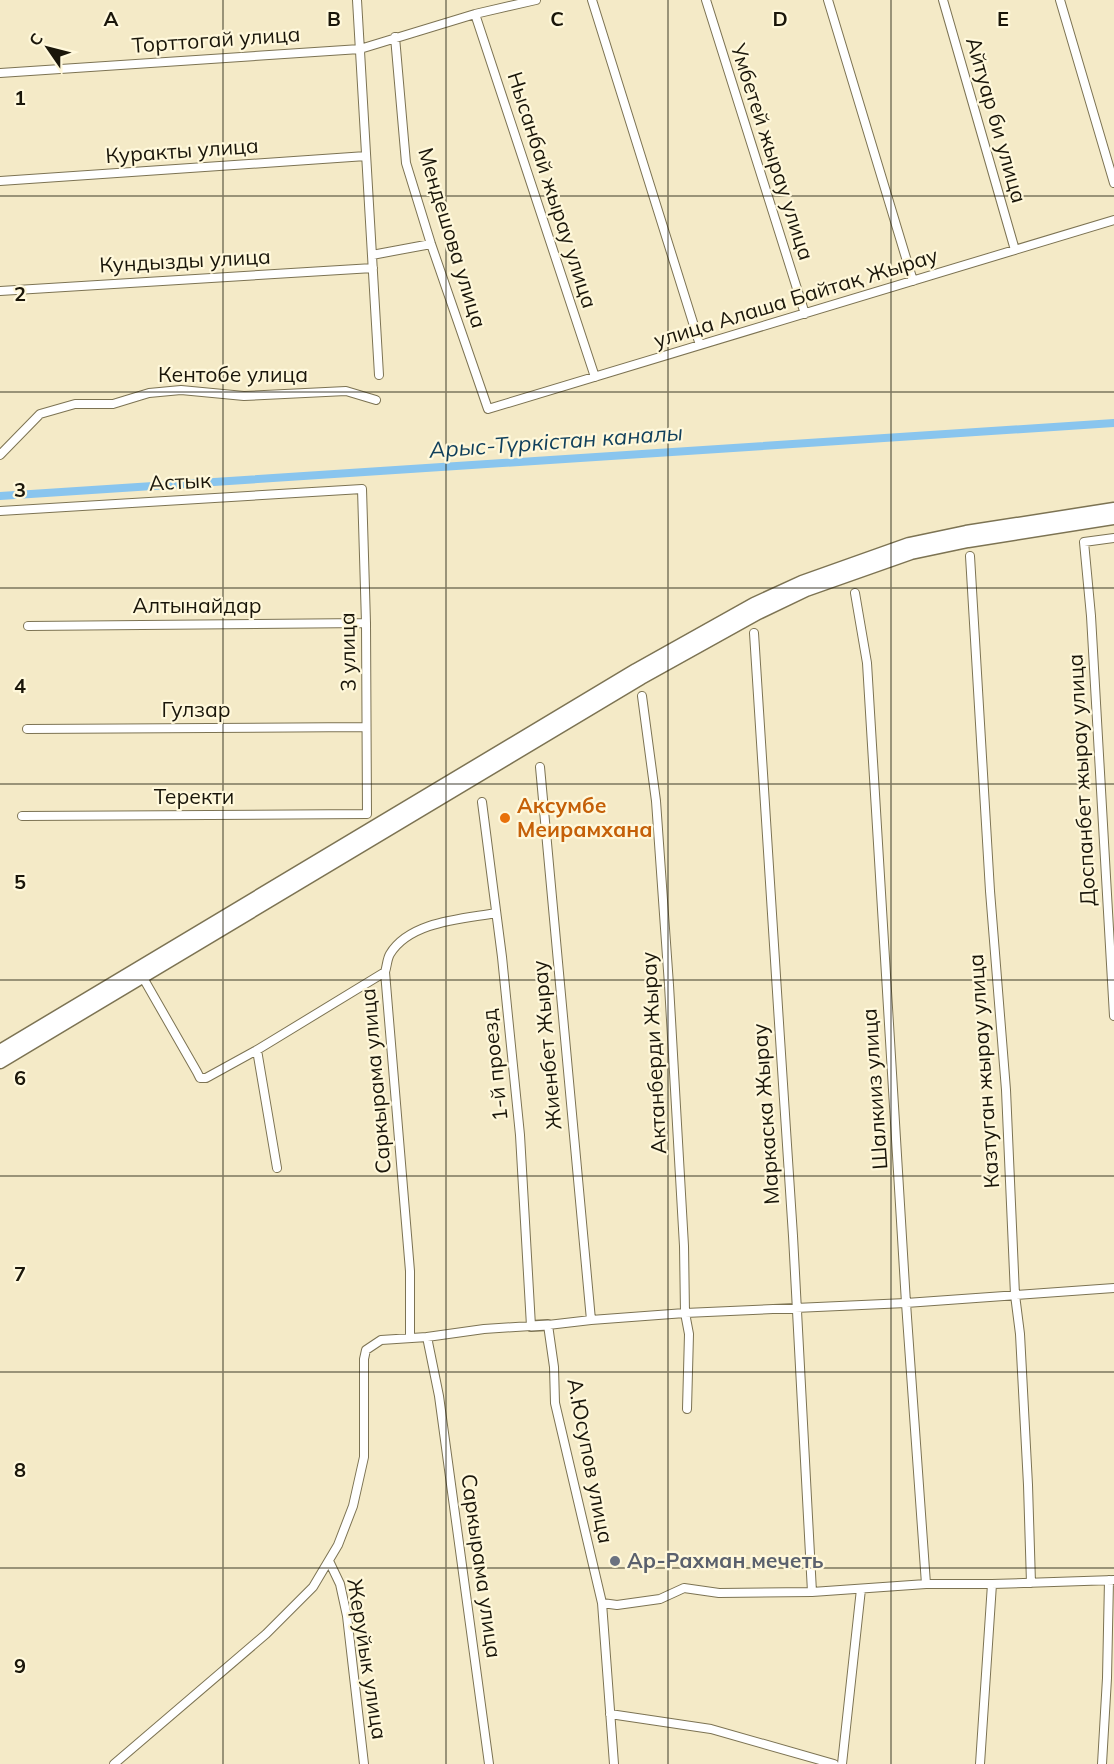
<svg xmlns="http://www.w3.org/2000/svg" width="1114" height="1764" viewBox="0 0 1114 1764" font-family="Mulish,sans-serif">
  <style>
    .lines { fill: none; stroke-linecap: round; stroke-linejoin: round }
    .canal { stroke: #89c5ee; stroke-width: 8 }
    .minor-casing { stroke: #7c7353; stroke-width: 10 }
    .tertiary-casing { stroke: #7c7353; stroke-width: 12 }
    .trunk-casing { stroke: #7c7353; stroke-width: 15 }
    .minor { stroke: #fff; stroke-width: 8 }
    .tertiary { stroke: #fff; stroke-width: 9 }
    .trunk { stroke: #fff; stroke-width: 12 }
    .grid { fill: none; stroke: #1a160a; stroke-width: 1.5; stroke-opacity: 0.55 }
    .food-dot { fill: #e8710a; stroke: #fff8db; stroke-width: 2 }
    .worship-dot { fill: #6b7280; stroke: #fff8db; stroke-width: 2 }
    .labels { text-anchor: middle; stroke-width: 4.5; stroke-linejoin: round; paint-order: stroke }
    .street-label { font-size: 21px; fill: #1a160a; stroke: #fff8db }
    .food-label { font-size: 21px; font-weight: bold; fill: #c56008; stroke: #fff8db; text-anchor: start }
    .worship-label { font-size: 21px; font-weight: bold; fill: #5b616d; stroke: #fff8db; text-anchor: start }
    .water-label { font-size: 22px; font-style: italic; fill: #103f5b; stroke: #fff8db }
    .grid-label { font-size: 20px; text-anchor: middle; font-weight: bold; fill: #1a160a; stroke: #fff8db; stroke-width: 4.5; stroke-linejoin: round; paint-order: stroke }
  </style>
  <rect width="100%" height="100%" fill="#f4eac7"/>
  <g class="lines">
    <path class="canal" d="M0,496L1114,423"/>
    <g class="minor-casing">
      <path id="minor" d="M357,0L379,375
        M592,0L700,345
        M706,0L805,314
        M828,0L913,281
        M943,0L1015,250
        M1060,0L1114,183
        M475,14L595,377
        M395,37L406,163L431,244L488,409L1114,220
        M0,73L360,49L475,14L536,0
        M0,181L366,156
        M372,255L431,244
        M0,291L373,268
        M0,455L40,414L75,404H113L149,393L181,390L244,396L346,391L376,400
        M0,511L362,489L366,623L367,814L22,816
        M1114,538L1084,542L1091,616L1114,1016
        M970,556L990,891L1006,1090L1015,1295L1020,1334L1028,1485L1031,1583
        M855,593L867,663L906,1303L926,1584
        M28,626L366,623
        M754,633C766,834 780,1035 793,1236C800,1355 805,1474 812,1592
        M642,696L656,801L669,985L684,1246L685,1313L689,1334L687,1409
        M27,729L366,727
        M540,767L591,1320
        M385,972C387,966 387,959 390,954C410,921 463,919 496,913
        M142,976L197,1072L200,1078H206L257,1050L385,972L410,1271V1338
        M257,1050L277,1168
        M427,1337L439,1396L489,1764
        M329,1561L340,1584L347,1616L364,1764
        M602,1603L617,1605L660,1599L684,1588L719,1593L812,1592L926,1584H992L1114,1580
        M610,1714L711,1729L834,1764
        M114,1764L266,1634L313,1587L338,1545L353,1506L364,1457V1359L366,1350L381,1340L427,1337L484,1329L531,1326L520,1135L502,957L482,802
        M614,1764L602,1603L555,1403L554,1367L548,1325L591,1320L685,1313L906,1303L1114,1288
        M842,1764L861,1589
        M980,1764L992,1584
        M1102,1764L1107,1678L1109,1580"/>
    </g>
    <g class="tertiary-casing">
      <path id="tertiary" d="M531,1326L548,1325"/>
    </g>
    <g class="trunk-casing">
      <path id="trunk" d="M0,1051L636,670L754,604L802,582L909,544L966,532L1114,509
        M0,1062L641,678L758,613L806,590L911,553L968,541L1114,518"/>
    </g>
    <use href="#minor" class="minor"/>
    <use href="#tertiary" class="tertiary"/>
    <use href="#trunk" class="trunk"/>
  </g>
  <path class="grid" d="M223,0V1764M446,0V1764M668,0V1764M891,0V1764M0,196H1114M0,392H1114M0,588H1114M0,784H1114M0,980H1114M0,1176H1114M0,1372H1114M0,1568H1114"/>
  <circle class="food-dot" cx="505" cy="818" r="6"/>
  <circle class="worship-dot" cx="615" cy="1561" r="6"/>
  <g class="labels">
    <g class="street-label">
      <text transform="translate(216 40) rotate(-4)" y="7">Торттогай улица</text>
      <text transform="translate(996 120) rotate(74)" y="7">Айтуар би улица</text>
      <text transform="translate(182 151) rotate(-4)" y="7">Куракты улица</text>
      <text transform="translate(772 152) rotate(72)" y="7">Умбетей жырау улица</text>
      <text transform="translate(552 190) rotate(72)" y="7">Нысанбай жырау улица</text>
      <text transform="translate(452 238) rotate(73)" y="7">Мендешова улица</text>
      <text transform="translate(185 261) rotate(-3)" y="7">Кундызды улица</text>
      <text transform="translate(796 298) rotate(-17)" y="7">улица Алаша Байтақ Жырау</text>
      <text x="233" y="382">Кентобе улица</text>
      <text transform="translate(180 482) rotate(-3)" y="7">Астык</text>
      <text x="197" y="613">Алтынайдар</text>
      <text transform="translate(348 652) rotate(-91)" y="7">3 улица</text>
      <text x="196" y="717">Гулзар</text>
      <text transform="translate(1082 780) rotate(-93)" y="7">Доспанбет жырау улица</text>
      <text x="194" y="804">Теректи</text>
      <text transform="translate(547 1045) rotate(-95)" y="7">Жиенбет Жырау</text>
      <text transform="translate(654 1053) rotate(-93)" y="7">Актанберди Жырау</text>
      <text transform="translate(495 1065) rotate(-96)" y="7">1-й проезд</text>
      <text transform="translate(984 1071) rotate(-94)" y="7">Казтуган жырау улица</text>
      <text transform="translate(376 1081) rotate(-95)" y="7">Саркырама улица</text>
      <text transform="translate(875 1089) rotate(-94)" y="7">Шалкииз улица</text>
      <text transform="translate(766 1114) rotate(-94)" y="7">Маркаска Жырау</text>
      <text transform="translate(590 1461) rotate(79)" y="7">А.Юсупов улица</text>
      <text transform="translate(481 1566) rotate(82)" y="7">Саркырама улица</text>
      <text transform="translate(367 1659) rotate(81)" y="7">Жеруйык улица</text>
    </g>
    <g class="food-label">
      <text x="517" y="813">Аксумбе<tspan x="517" dy="24">Меирамхана</tspan></text>
    </g>
    <g class="worship-label">
      <text x="627" y="1568">Ар-Рахман мечеть</text>
    </g>
    <g class="water-label">
      <text transform="translate(556 441) rotate(-4)" y="8">Арыс-Түркістан каналы</text>
    </g>
  </g>
  <g class="grid-label">
    <text x="111" y="26">A</text>
    <text x="334" y="26">B</text>
    <text x="557" y="26">C</text>
    <text x="780" y="26">D</text>
    <text x="1003" y="26">E</text>
    <text x="20" y="105">1</text>
    <text x="20" y="301">2</text>
    <text x="20" y="497">3</text>
    <text x="20" y="693">4</text>
    <text x="20" y="889">5</text>
    <text x="20" y="1085">6</text>
    <text x="20" y="1281">7</text>
    <text x="20" y="1477">8</text>
    <text x="20" y="1673">9</text>
  </g>
  <g transform="translate(48 48) rotate(305)" stroke="#fff8db" stroke-width="4.5" paint-order="stroke">
  <path d="M0-4.5L10 22L0 15L-10 22Z" fill="#1a160a"/>
  <text y="-9" font-size="16" font-weight="bold" text-anchor="middle" fill="#1a160a">С</text>
  </g>
</svg>
